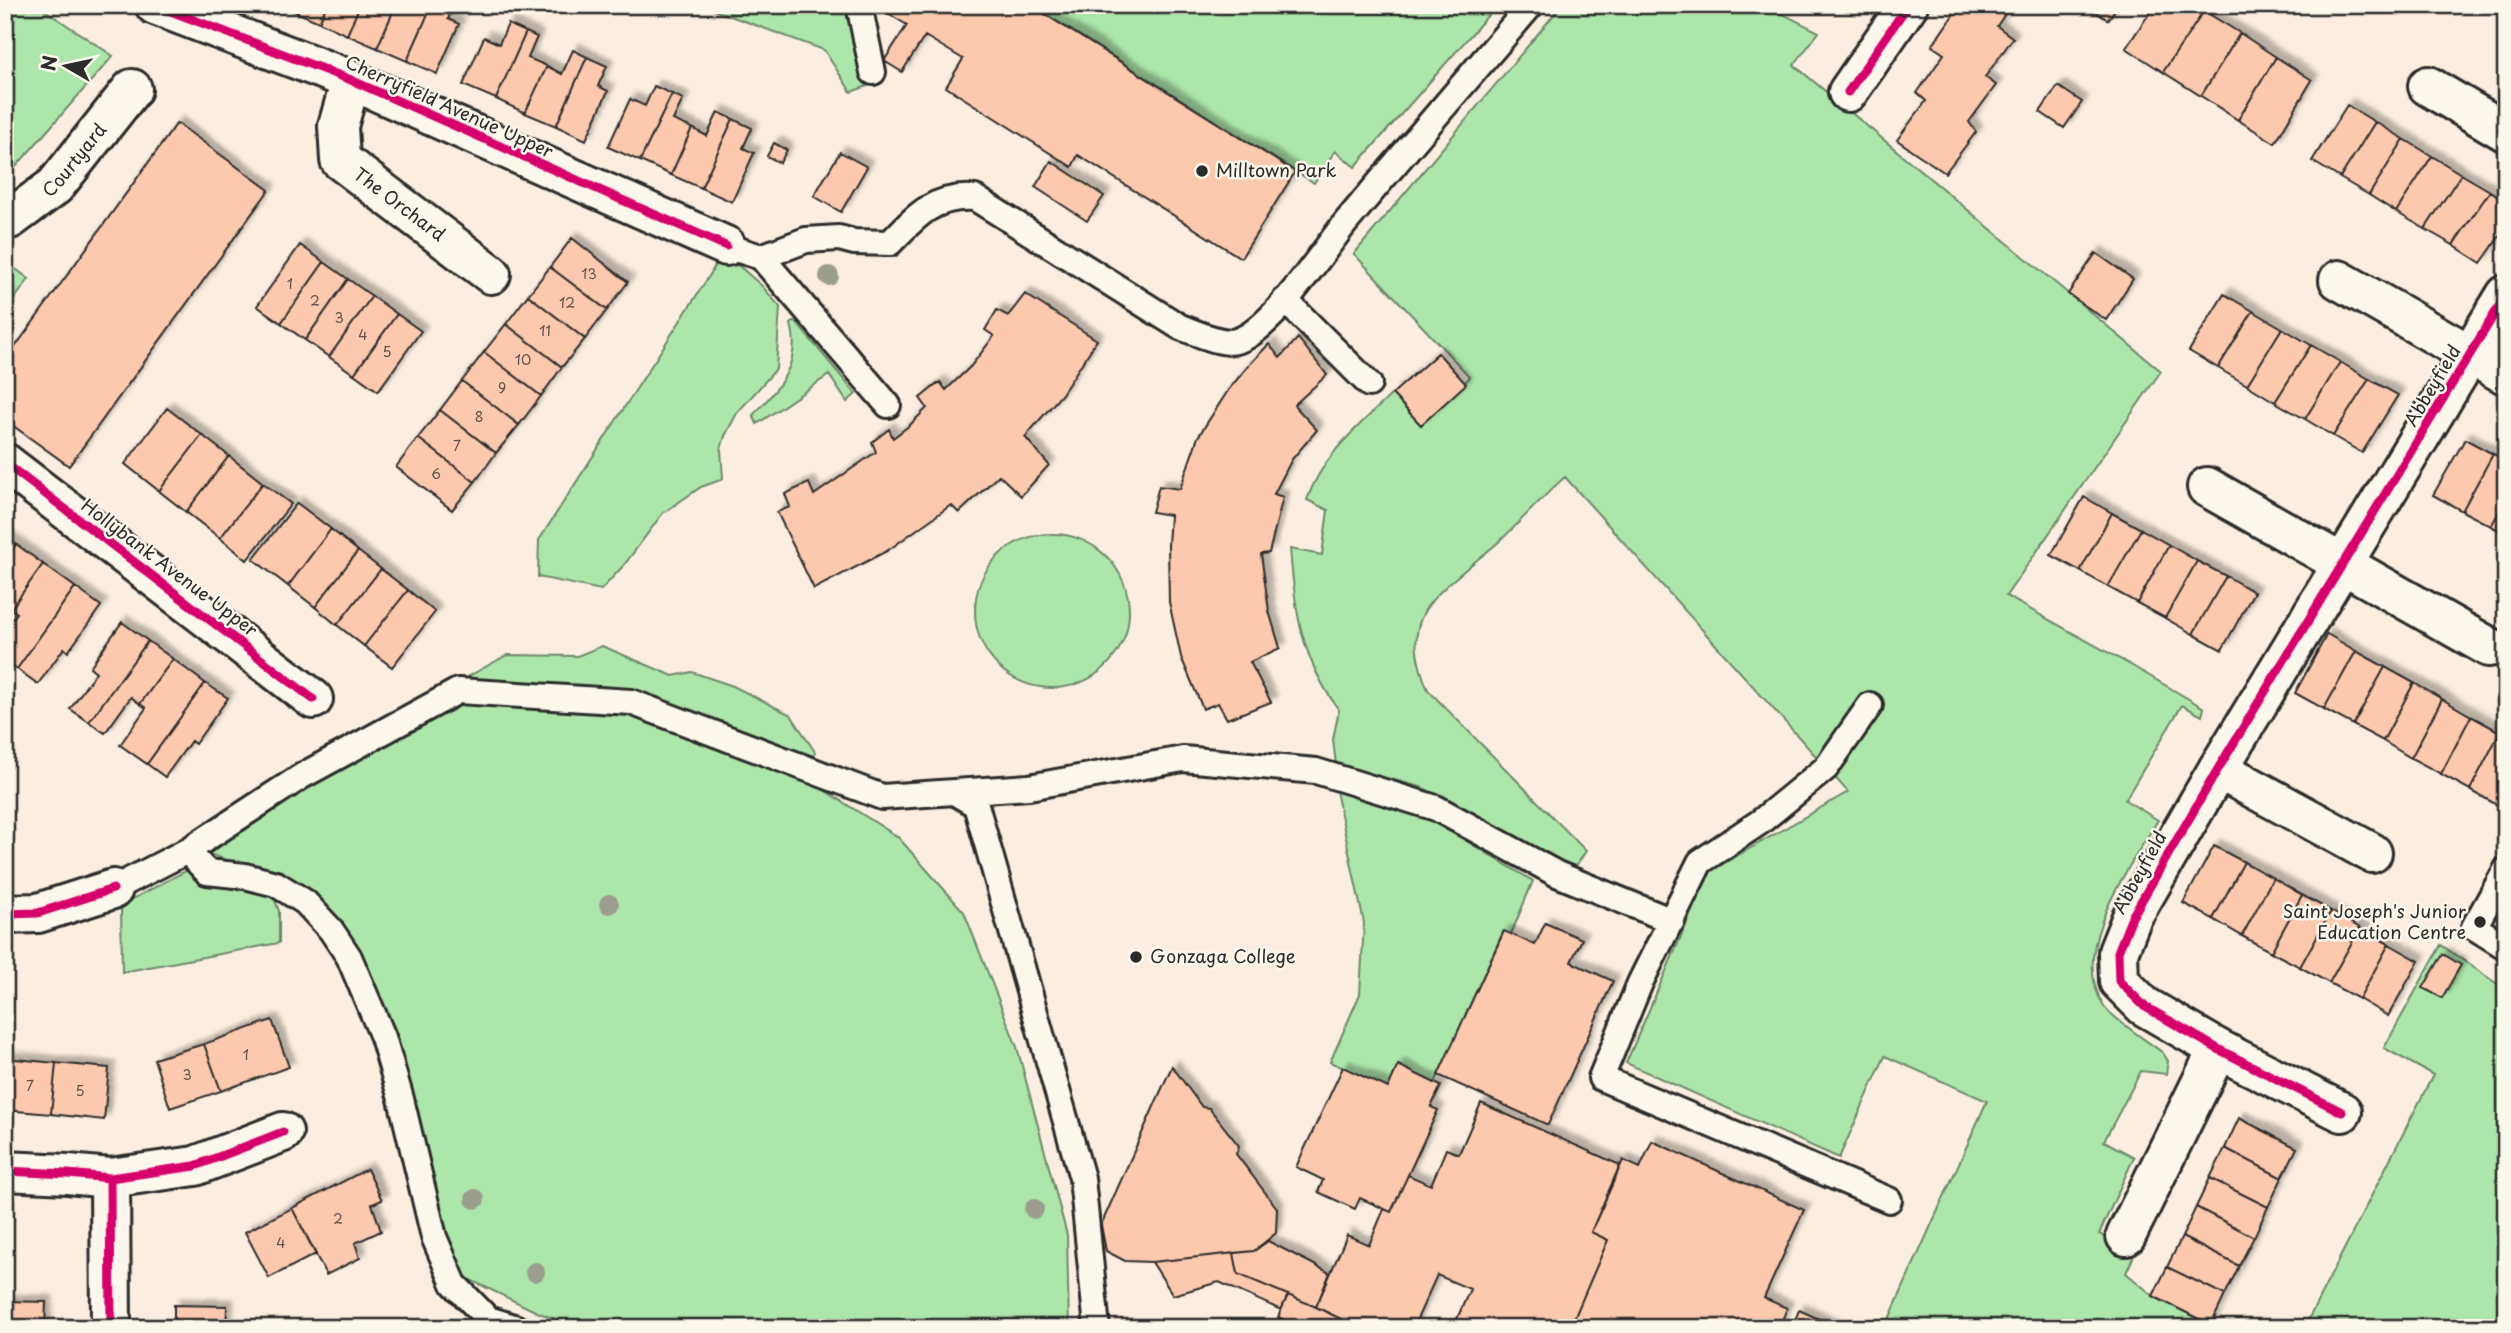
<svg xmlns="http://www.w3.org/2000/svg" width="2511" height="1333" viewBox="0 0 2511 1333" font-family="'Playpen Sans',sans-serif">
  <style>
    .green { fill: #ade6aa; stroke: #6c886a; stroke-width: 2 }
    .building { fill: #fdc9ae; stroke: #2b2b2b; stroke-width: 2; filter: url(#shadow) }
    .lines { fill: none; stroke-linecap: round; stroke-linejoin: round }
    .lane-casing { stroke: #2b2b2b; stroke-width: 30 }
    .street-casing { stroke: #2b2b2b; stroke-width: 44 }
    .lane { stroke: #fbf7ec; stroke-width: 24 }
    .street { stroke: #fbf7ec; stroke-width: 38 }
    .cycleway-casing { stroke: #fbf7ec; stroke-width: 13 }
    .cycleway { stroke: #d6006c; stroke-width: 9 }
    .tree { fill: #9b9d8e }
    .poi-dot { fill: #2b2b2b; stroke: #fbf7ec; stroke-width: 2.5 }
    .labels { text-anchor: middle; stroke-width: 5; stroke-linejoin: round; paint-order: stroke }
    .number-label { font-size: 14px; fill: #60524c }
    .street-label { font-size: 18px; fill: #2b2b2b; stroke: #fbf7ec }
    .poi-label { font-size: 18px; fill: #2b2b2b; stroke: #fbf7ec; text-anchor: start }
  </style>
  <defs>
    <filter id="shadow"><feDropShadow dx="6" dy="-6" stdDeviation="2" flood-color="#0004"/></filter>
  </defs>
  <rect width="100%" height="100%" fill="#fbeee0"/>
  <filter id="ink" filterUnits="userSpaceOnUse"><feTurbulence type="fractalNoise" baseFrequency=".0143" numOctaves="2"/><feDisplacementMap in="SourceGraphic" scale="14" xChannelSelector="R" yChannelSelector="G"/><feConvolveMatrix kernelMatrix="1 2 1 2 8 2 1 2 1" color-interpolation-filters="sRGB"/></filter>
  <g filter="url(#ink)">
    <path class="green" d="M5,5H37L113,56L5,179Z
      M700,5H852L870,85L851,92L824,50Z
      M1040,5H1497L1355,167L1335,151L1314,183L1038,9Z
      M1562,5H1765L1819,32L1794,65L2161,371L2006,596L2129,664L2204,708L2202,716L2182,705L2125,800L2158,820C2129,868 2067,950 2104,1006C2114,1020 2149,1042 2163,1053L2168,1061L2166,1074L2141,1071L2104,1141L2134,1157L2099,1234L2136,1251L2126,1273L2156,1298L2217,1328H1885L1987,1101L1885,1056L1839,1158L1626,1063L1709,872L1848,792L1565,477C1543,496 1524,518 1503,538C1483,557 1435,590 1424,612C1410,637 1418,666 1428,690L1586,851L1573,870L1464,808L1421,787L1336,765L1333,739L1339,710C1301,658 1295,612 1290,549L1322,555L1328,510L1307,500C1323,454 1358,427 1392,394L1421,425L1470,377L1354,254Z
      M721,254L728,264L739,266L762,286L780,307L776,369L737,413L725,436L721,449L723,479L701,487L663,513L624,565L601,590L538,577L539,540L711,273Z
      M5,261L29,279L5,312Z
      M795,321L856,394L847,402L829,375L757,424L753,415C779,389 802,362 791,324Z
      M975 611a77 77 0 1 1 154 0a77 77 0 1 1-154 0Z
      M602,646L673,676L692,672L733,686L791,715L815,752L811,778L813,783L898,837L964,912L1017,1047L1067,1235L1069,1328H579L537,1312L456,1273L359,966L290,882L209,854L406,711L507,655L577,656Z
      M1335,786L1428,818L1533,881L1511,934L1503,932L1435,1083L1398,1066L1388,1088L1330,1062L1360,994L1364,923Z
      M191,868L273,895L279,911V943L122,972L121,905Z
      M2441,945L2506,990V1328H2304L2433,1075L2384,1048Z"/>
    <path class="building" d="M290,5H327L319,22L289,9Z
      M327,5H360L347,35L319,22Z
      M360,5H396L377,48L347,35Z
      M396,5L412,7L413,5H432L407,61L377,48Z
      M432,5H454L448,19L459,24L437,74L407,61Z
      M888,5H1030L1295,172L1241,258L1078,155L1072,167L946,87L963,59L925,36L902,72L884,61L907,25L884,11Z
      M1960,5H2011L1997,26L2013,38L1985,77L1996,85L1969,122L1976,132L1945,173L1897,140L1926,101L1917,93L1944,54L1932,46Z
      M2085,5H2118L2108,20Z
      M2155,5H2195L2204,11L2163,72L2126,48Z
      M2204,11L2240,33L2201,96L2163,72Z
      M508,24L526,32L496,99L463,85L484,37L499,44Z
      M526,32L537,37L528,58L547,66L525,113L496,99Z
      M2240,33L2276,57L2238,120L2201,96Z
      M573,50L587,57L556,126L525,113L547,66L562,74Z
      M587,57L607,66L598,86L608,91L586,140L556,126Z
      M2276,57L2312,80L2275,143L2238,120Z
      M654,86L672,94L640,161L608,147L630,99L645,106Z
      M2058,86L2082,102L2064,128L2040,112Z
      M672,94L683,99L673,120L692,128L671,175L640,161Z
      M2347,105L2375,122L2340,178L2312,161Z
      M718,112L733,119L701,188L671,175L692,128L707,136Z
      M733,119L752,128L743,148L754,153L732,202L701,188Z
      M2375,122L2404,139L2369,195L2340,178Z
      M177,123L269,190L69,466L5,420V361Z
      M2404,139L2432,156L2396,212L2369,195Z
      M774,143L787,150L780,163L767,156Z
      M840,152L867,167L841,212L814,196Z
      M2432,156L2461,174L2425,229L2396,212Z
      M1051,161L1104,196L1087,221L1035,187Z
      M2461,174L2490,191L2453,245L2425,229Z
      M2490,191L2506,201V227L2481,263L2453,245Z
      M572,238L628,282L607,310L550,267Z
      M300,245L324,262L281,323L257,306Z
      M2096,253L2133,279L2106,320L2068,294Z
      M324,262L348,279L305,340L281,323Z
      M550,267L607,310L585,339L528,295Z
      M348,279L372,296L329,357L305,340Z
      M1025,294L1097,340L1062,394L1025,437L1049,465L1021,496L999,475L959,513L951,505L887,551L814,589L777,512L790,507L785,494L809,483L814,495L876,452L872,442L889,429L893,438L910,425L927,408L920,398L940,382L946,390L971,366L994,336L985,330L997,310L1008,316Z
      M2224,294L2253,311L2218,368L2189,351Z
      M528,295L585,339L562,367L506,324Z
      M372,296L397,314L354,374L329,357Z
      M2253,311L2282,328L2247,385L2218,368Z
      M397,314L421,331L378,391L354,374Z
      M506,324L562,367L541,396L484,352Z
      M2282,328L2311,345L2275,402L2247,385Z
      M1298,338L1327,375L1294,405L1317,430L1292,459L1274,494L1283,497L1269,553L1261,554L1269,611L1280,648L1250,662L1271,702L1227,719L1218,703L1203,709L1181,657L1169,602L1168,545L1170,515L1152,512L1159,486L1180,489L1198,437L1229,389L1249,365L1269,344L1280,358Z
      M2311,345L2340,362L2305,419L2275,402Z
      M484,352L541,396L519,425L462,381Z
      M1438,353L1466,384L1421,425L1392,394Z
      M2340,362L2369,379L2333,436L2305,419Z
      M2369,379L2398,395L2362,453L2333,436Z
      M462,381L519,425L496,453L440,410Z
      M167,408L202,435L159,491L125,464Z
      M440,410L496,453L475,482L418,438Z
      M202,435L229,456L186,512L159,491Z
      M418,438L475,482L452,510L396,467Z
      M2465,439L2493,454L2462,511L2433,495Z
      M2493,454L2506,460V500L2491,526L2462,511Z
      M229,456L263,483L220,538L186,512Z
      M263,483L291,504L247,560L220,538Z
      M2084,497L2112,513L2080,571L2051,555Z
      M2506,500V534L2491,526Z
      M297,503L331,529L288,586L253,559Z
      M2112,513L2141,529L2108,587L2080,571Z
      M331,529L358,551L315,607L288,586Z
      M2141,529L2169,545L2137,603L2108,587Z
      M5,536L16,544L5,560Z
      M16,544L43,564L11,609L5,605V560Z
      M2169,545L2197,561L2165,618L2137,603Z
      M358,551L381,569L337,625L315,607Z
      M2197,561L2226,576L2193,634L2165,618Z
      M43,564L75,587L17,669L5,661V629L17,613L11,609Z
      M381,569L408,590L364,646L337,625Z
      M2226,576L2254,592L2222,650L2193,634Z
      M75,587L101,606L68,652L64,648L38,684L17,669Z
      M408,590L435,612L392,667L364,646Z
      M122,622L148,641L89,722L70,709L96,672L90,667Z
      M2327,634L2356,651L2324,709L2295,693Z
      M148,641L173,659L140,704L131,697L105,733L89,722Z
      M2356,651L2385,667L2353,725L2324,709Z
      M173,659L205,683L147,764L120,745L146,708L140,704Z
      M2385,667L2414,683L2383,741L2353,725Z
      M205,683L228,698L195,744L191,741L165,777L147,764Z
      M2414,683L2442,699L2411,758L2383,741Z
      M2442,699L2471,716L2441,774L2411,758Z
      M2471,716L2500,732L2470,790L2441,774Z
      M2500,732L2506,735V792L2499,806L2470,790Z
      M2214,846L2244,862L2213,919L2183,903Z
      M2244,862L2273,878L2242,936L2213,919Z
      M2273,878L2302,895L2271,952L2242,936Z
      M2302,895L2331,911L2300,967L2271,952Z
      M2331,911L2360,928L2329,983L2300,967Z
      M1545,923L1582,939L1571,962L1613,981L1548,1125L1438,1075L1504,931L1535,945Z
      M2360,928L2389,944L2359,999L2329,983Z
      M2389,944L2419,961L2388,1016L2359,999Z
      M2443,954L2461,965L2442,998L2423,988Z
      M272,1020L289,1067L221,1091L204,1044Z
      M204,1044L221,1091L170,1108L154,1059Z
      M5,1058L56,1063L51,1114L5,1110Z
      M56,1063L109,1068L104,1120L51,1114Z
      M1398,1065L1441,1086L1431,1107L1438,1110L1391,1212L1360,1198L1355,1209L1318,1192L1323,1180L1296,1167L1343,1067L1388,1088Z
      M1172,1066L1202,1107L1209,1108L1239,1146L1236,1154L1277,1208L1276,1233L1254,1251L1152,1262L1125,1261L1106,1251L1101,1225Z
      M1481,1103L1620,1165L1591,1232L1608,1240L1570,1328H1453L1470,1289L1437,1275L1413,1328H1360L1316,1307L1347,1235L1369,1245L1384,1209L1391,1212L1408,1175L1431,1185L1446,1149L1459,1154Z
      M2239,1118L2297,1148L2282,1178L2225,1148Z
      M1652,1141L1804,1210L1764,1298L1787,1308L1779,1328H1570L1608,1240L1591,1232L1623,1160L1640,1168Z
      M2225,1148L2282,1178L2268,1207L2210,1178Z
      M367,1169L382,1200L372,1204L381,1231L355,1243L360,1258L326,1275L292,1208Z
      M2210,1178L2268,1207L2254,1237L2196,1207Z
      M2196,1207L2254,1237L2239,1266L2182,1237Z
      M292,1208L316,1254L269,1278L245,1232Z
      M2182,1237L2239,1266L2225,1295L2167,1267Z
      M1268,1241L1330,1273L1316,1307L1238,1274L1234,1253L1254,1251Z
      M1234,1253L1238,1274L1288,1295L1281,1310L1219,1282L1173,1295L1152,1262Z
      M2167,1267L2225,1295L2211,1325L2153,1296Z
      M1288,1295L1316,1307L1360,1328H1283L1286,1321L1278,1317Z
      M5,1301L46,1302L45,1328H5Z
      M174,1305L227,1306L226,1328H174Z
      M1799,1310L1839,1328H1792Z"/>
    <g class="lines">
      <g class="lane-casing">
        <path id="lane" d="M859,5L873,72
          M726,246L761,257L806,240L839,238L854,242L890,243C916,216 934,195 975,198L1180,327C1194,332 1222,345 1236,341C1271,332 1323,250 1347,221C1408,148 1469,77 1531,5
          M761,257L888,405
          M1285,300L1369,384
          M1870,705L1826,768L1760,822L1700,862L1640,983L1601,1078L1889,1200
          M954,792L1029,787L1183,759L1316,771L1436,808L1557,874L1672,921
          M187,851L207,872L245,876L276,884L305,902L331,930L349,957L383,1037L401,1099L434,1237L454,1284L488,1319L517,1328
          M2506,870L2474,927L2506,947
          M113,889L187,851L302,776L458,691L631,702L882,797L954,792L976,805L1082,1178L1097,1328"/>
      </g>
      <g class="street-casing">
        <g id="street">
          <path d="M155,5L351,80L726,246"/>
          <path id="s1" d="M351,80L338,126L340,160L491,274"/>
          <path d="M2428,86L2506,132"/>
          <path d="M1848,92L1908,5"/>
          <path id="s2" d="M5,220L10,219L55,186L132,89"/>
          <path d="M2339,280L2506,375"/>
          <path d="M5,463L313,699"/>
          <path d="M2207,487L2489,647"/>
          <path d="M2218,769L2372,853"/>
          <path d="M5,914L38,913L113,889"/>
          <path d="M2342,1112L2218,1049L2144,1006L2119,981L2118,952L2132,917L2218,769L2506,295"/>
          <path d="M5,1171L68,1174L110,1178L195,1166L283,1132"/>
          <path d="M110,1178L111,1328"/>
          <path d="M2126,1236L2218,1049"/>
        </g>
      </g>
      <use href="#lane" class="lane"/>
      <use href="#street" class="street"/>
      <g class="cycleway-casing">
        <path id="cycleway" d="M155,5L351,80L726,246
          M1848,92L1908,5
          M5,463L313,699
          M5,914L38,913L113,889
          M2342,1112L2218,1049L2144,1006L2119,981L2118,952L2132,917L2218,769L2506,295
          M5,1171L68,1174L110,1178L195,1166L283,1132
          M110,1178L111,1328"/>
      </g>
      <use href="#cycleway" class="cycleway"/>
    </g>
    <g class="tree">
      <circle cx="829" cy="276" r="10"/>
      <circle cx="609" cy="904" r="10"/>
      <circle cx="475" cy="1199" r="10"/>
      <circle cx="1034" cy="1209" r="10"/>
      <circle cx="535" cy="1272" r="10"/>
    </g>
  </g>
  <g class="poi-dot">
    <circle cx="1202" cy="171" r="7"/>
    <circle cx="2480" cy="922" r="7"/>
    <circle cx="1136" cy="957" r="7"/>
  </g>
  <g class="labels">
    <g class="number-label">
      <text x="589" y="279">13</text>
      <text x="290" y="289">1</text>
      <text x="315" y="306">2</text>
      <text x="567" y="308">12</text>
      <text x="339" y="323">3</text>
      <text x="545" y="336">11</text>
      <text x="363" y="340">4</text>
      <text x="387" y="357">5</text>
      <text x="523" y="365">10</text>
      <text x="502" y="393">9</text>
      <text x="479" y="422">8</text>
      <text x="457" y="451">7</text>
      <text x="436" y="479">6</text>
      <text x="246" y="1060">1</text>
      <text x="187" y="1080">3</text>
      <text x="30" y="1091">7</text>
      <text x="80" y="1096">5</text>
      <text x="338" y="1224">2</text>
      <text x="281" y="1248">4</text>
    </g>
    <g class="street-label">
      <text transform="translate(449 107) rotate(24)" y="6">Cherryfield Avenue Upper</text>
      <text dy="6" stroke="none"><textPath href="#s2" startOffset="93">Courtyard</textPath></text>
      <text dy="6" stroke="none"><textPath href="#s1" startOffset="156">The Orchard</textPath></text>
      <text transform="translate(2433 386) rotate(-59)" y="6">Abbeyfield</text>
      <text transform="translate(169 568) rotate(37)" y="6">Hollybank Avenue Upper</text>
      <text transform="translate(2140 873) rotate(-61)" y="6">Abbeyfield</text>
    </g>
    <g class="poi-label">
      <text x="1216" y="177">Milltown Park</text>
      <text x="2466" y="918" text-anchor="end">Saint Joseph's Junior<tspan x="2466" dy="21">Education Centre</tspan></text>
      <text x="1150" y="963">Gonzaga College</text>
    </g>
  </g>
  <rect width="2511" height="1333" fill="none" stroke="#fbf7ec" stroke-width="28"/>
  <rect x="14" y="14" width="2483" height="1305" fill="none" stroke="#2b2b2b" stroke-width="2.5" filter="url(#ink)"/>
  <g transform="translate(66 66) rotate(279)" stroke="#fbf7ec" stroke-width="5" paint-order="stroke">
  <path d="M0-5L12 26L0 18L-12 26Z" fill="#2b2b2b"/>
  <text y="-10" font-size="19" font-weight="bold" text-anchor="middle" fill="#2b2b2b">N</text>
  </g>
</svg>
